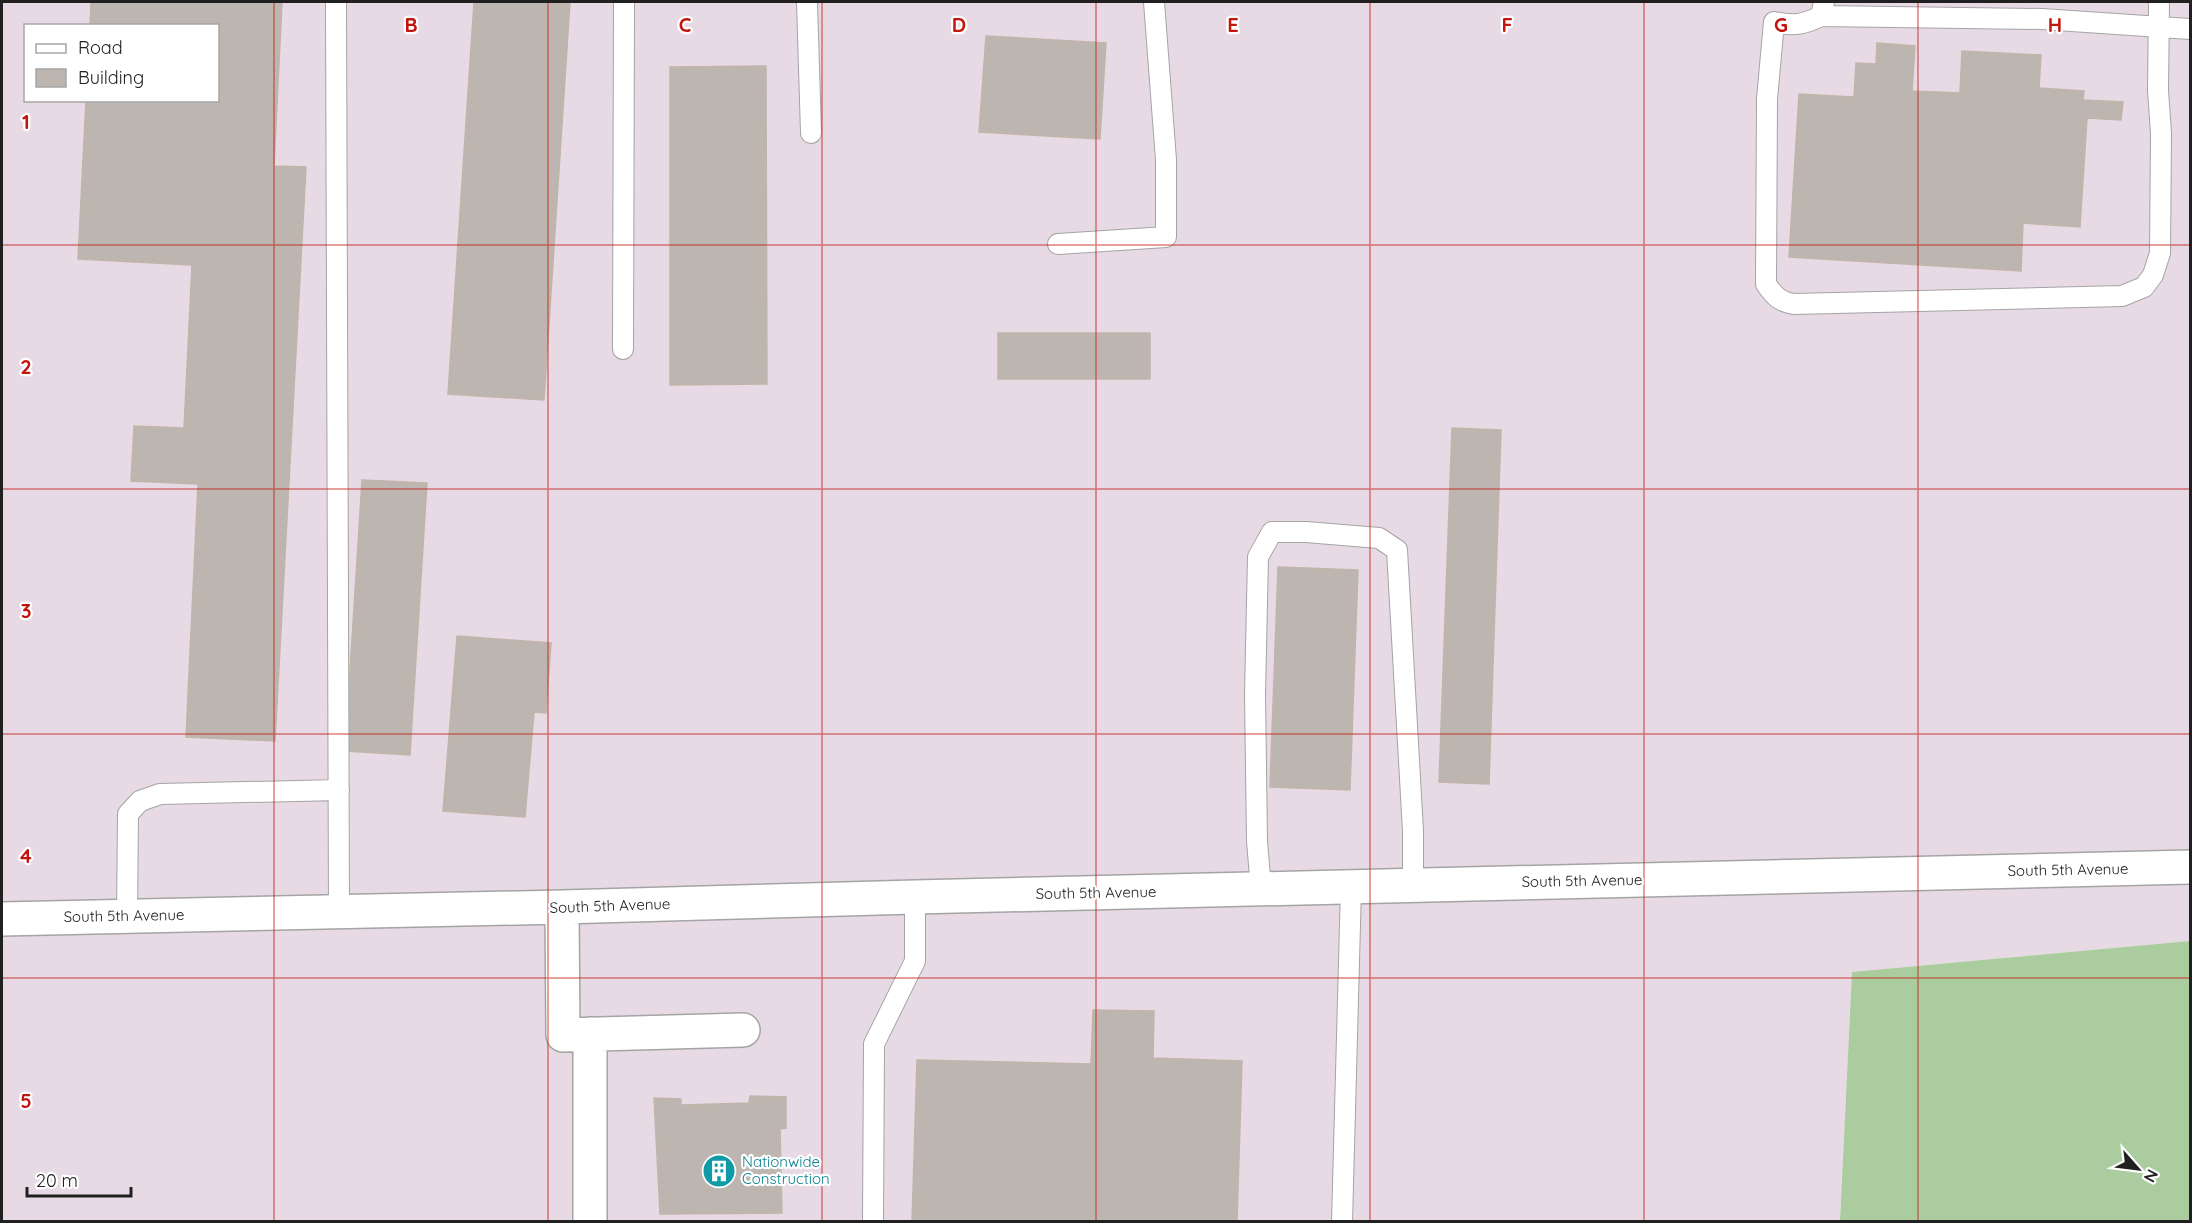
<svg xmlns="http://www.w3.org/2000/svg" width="2192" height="1223" viewBox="0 0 2192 1223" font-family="Quicksand,sans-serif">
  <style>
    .industrial { fill: #e8dae5; fill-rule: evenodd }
    .forest { fill: #aacc9f }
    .building { fill: #bdb6b0; stroke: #c1b5aa; stroke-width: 1.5 }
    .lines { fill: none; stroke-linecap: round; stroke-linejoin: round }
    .service-casing { stroke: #a4a4a4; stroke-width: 22 }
    .minor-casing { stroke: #a4a4a4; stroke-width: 36 }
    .service { stroke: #fff; stroke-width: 20 }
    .minor { stroke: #fff; stroke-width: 33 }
    .grid { fill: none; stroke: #c3150d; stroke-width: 1.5; stroke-opacity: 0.55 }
    .labels { text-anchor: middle; stroke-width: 4.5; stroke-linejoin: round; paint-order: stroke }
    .street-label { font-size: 15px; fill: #202020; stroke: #fff }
    .culture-label { font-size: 15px; fill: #0d838f; stroke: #fff; text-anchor: start }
    .grid-label { font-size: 20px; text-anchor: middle; font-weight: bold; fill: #c3150d; stroke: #fff; stroke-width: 4.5; stroke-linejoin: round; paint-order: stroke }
  </style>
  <rect width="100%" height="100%" fill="#f0ede7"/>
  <path class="industrial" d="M2,2H2190V941L1852,972L1840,1221L2,1222ZM26,26H218V100H26Z"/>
  <path class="forest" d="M2190,941V1221H1840L1852,972Z"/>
  <path class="building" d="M91,2H282L274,166L306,167L275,741L186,737L198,484L131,481L134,426L184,428L192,265L78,259L86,100H218V26H90Z
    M474,2H570L544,400L448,394Z
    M986,36L1106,43L1100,139L979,132Z
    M1877,43L1915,46L1912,91L1960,93L1962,51L2041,55L2039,88L2084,91L2083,100L2123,102L2121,120L2087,118L2080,227L2023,223L2021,271L1789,257L1799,94L1854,97L1856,63L1876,64Z
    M766,66L767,384L670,385V67Z
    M998,333H1150V379H998Z
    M1452,428L1501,430L1489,784L1439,782Z
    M362,480L427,483L410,755L345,751Z
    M1278,567L1358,570L1350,790L1270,787Z
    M457,636L551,643L546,713L534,712L525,817L443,811Z
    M1093,1010L1154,1011L1153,1058L1242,1061L1237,1222H912L917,1060L1091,1064Z
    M750,1096L786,1097V1128L780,1129L782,1213L660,1214L654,1098L681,1099V1105L749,1103Z"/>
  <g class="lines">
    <g class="service-casing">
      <path id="service" d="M336,2L339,911
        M807,2L811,133
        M1824,2L1821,16C1803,25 1794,26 1774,22L1767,99L1766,284C1774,296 1780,302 1794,304L2122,296L2144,287L2153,275L2160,253L2161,134L2158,90L2159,2
        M1821,16L2042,19L2190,29
        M1058,244L1166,237V160L1154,2
        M623,349L624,2
        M1261,889L1257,841L1255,694L1258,557L1272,532H1306L1379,538L1397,550L1413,831V885
        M127,916L128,814L140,801L160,794L339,790
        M873,1222L874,1044L915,961V897
        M1342,1222L1351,887"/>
    </g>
    <g class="minor-casing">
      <path id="minor" d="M562,907L563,1035L743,1030
        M2,919L562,907L915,897L2190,867
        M590,1222V1034"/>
    </g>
    <use href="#service" class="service"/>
    <use href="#minor" class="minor"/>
  </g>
  <path class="grid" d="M274,2V1222M548,2V1222M822,2V1222M1096,2V1222M1370,2V1222M1644,2V1222M1918,2V1222M2,245H2190M2,489H2190M2,734H2190M2,978H2190"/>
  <defs>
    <g id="building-disc" transform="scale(1.725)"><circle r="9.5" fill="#0f9aa8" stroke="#fff"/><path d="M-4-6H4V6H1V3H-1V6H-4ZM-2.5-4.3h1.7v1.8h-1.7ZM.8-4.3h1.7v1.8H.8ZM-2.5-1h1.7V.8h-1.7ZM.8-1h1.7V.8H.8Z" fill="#fff"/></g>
  </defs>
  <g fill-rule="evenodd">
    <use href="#building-disc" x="719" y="1171"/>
  </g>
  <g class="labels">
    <g class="street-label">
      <text transform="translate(2068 870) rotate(-1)" y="5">South 5th Avenue</text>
      <text transform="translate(1582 881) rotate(-1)" y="5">South 5th Avenue</text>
      <text transform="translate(1096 893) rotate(-1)" y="5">South 5th Avenue</text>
      <text transform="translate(610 906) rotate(-2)" y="5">South 5th Avenue</text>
      <text transform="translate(124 916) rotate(-1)" y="5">South 5th Avenue</text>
    </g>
    <g class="culture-label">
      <text x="742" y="1167">Nationwide<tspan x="742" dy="17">Construction</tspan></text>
    </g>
  </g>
  <g class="grid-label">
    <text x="411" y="32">B</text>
    <text x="685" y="32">C</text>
    <text x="959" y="32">D</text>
    <text x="1233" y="32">E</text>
    <text x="1507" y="32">F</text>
    <text x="1781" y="32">G</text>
    <text x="2055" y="32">H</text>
    <text x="26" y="129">1</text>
    <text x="26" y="374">2</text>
    <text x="26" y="618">3</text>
    <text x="26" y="863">4</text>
    <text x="26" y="1108">5</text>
  </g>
  <rect width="2192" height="1223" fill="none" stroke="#202020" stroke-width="6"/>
  <rect x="24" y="24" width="195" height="78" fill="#ffffff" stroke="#a6a6a6" stroke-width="1.5"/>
  <rect x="36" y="44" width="30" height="9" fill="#ffffff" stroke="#a6a6a6" stroke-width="1.5"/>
  <text x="78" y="54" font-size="18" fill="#202020">Road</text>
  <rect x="36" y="69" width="30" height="18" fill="#bdb6b0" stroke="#a6a6a6" stroke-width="1.5"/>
  <text x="78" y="84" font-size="18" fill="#202020">Building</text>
  <g transform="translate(2138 1169) rotate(118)" stroke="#ffffff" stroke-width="4.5" paint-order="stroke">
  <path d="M0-4.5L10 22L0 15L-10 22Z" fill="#202020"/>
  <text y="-9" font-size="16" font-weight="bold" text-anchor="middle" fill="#202020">N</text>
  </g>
  <path d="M27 1187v9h104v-9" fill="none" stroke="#202020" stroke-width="3"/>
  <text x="36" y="1187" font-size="18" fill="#202020" stroke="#ffffff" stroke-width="4.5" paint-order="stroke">20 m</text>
</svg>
